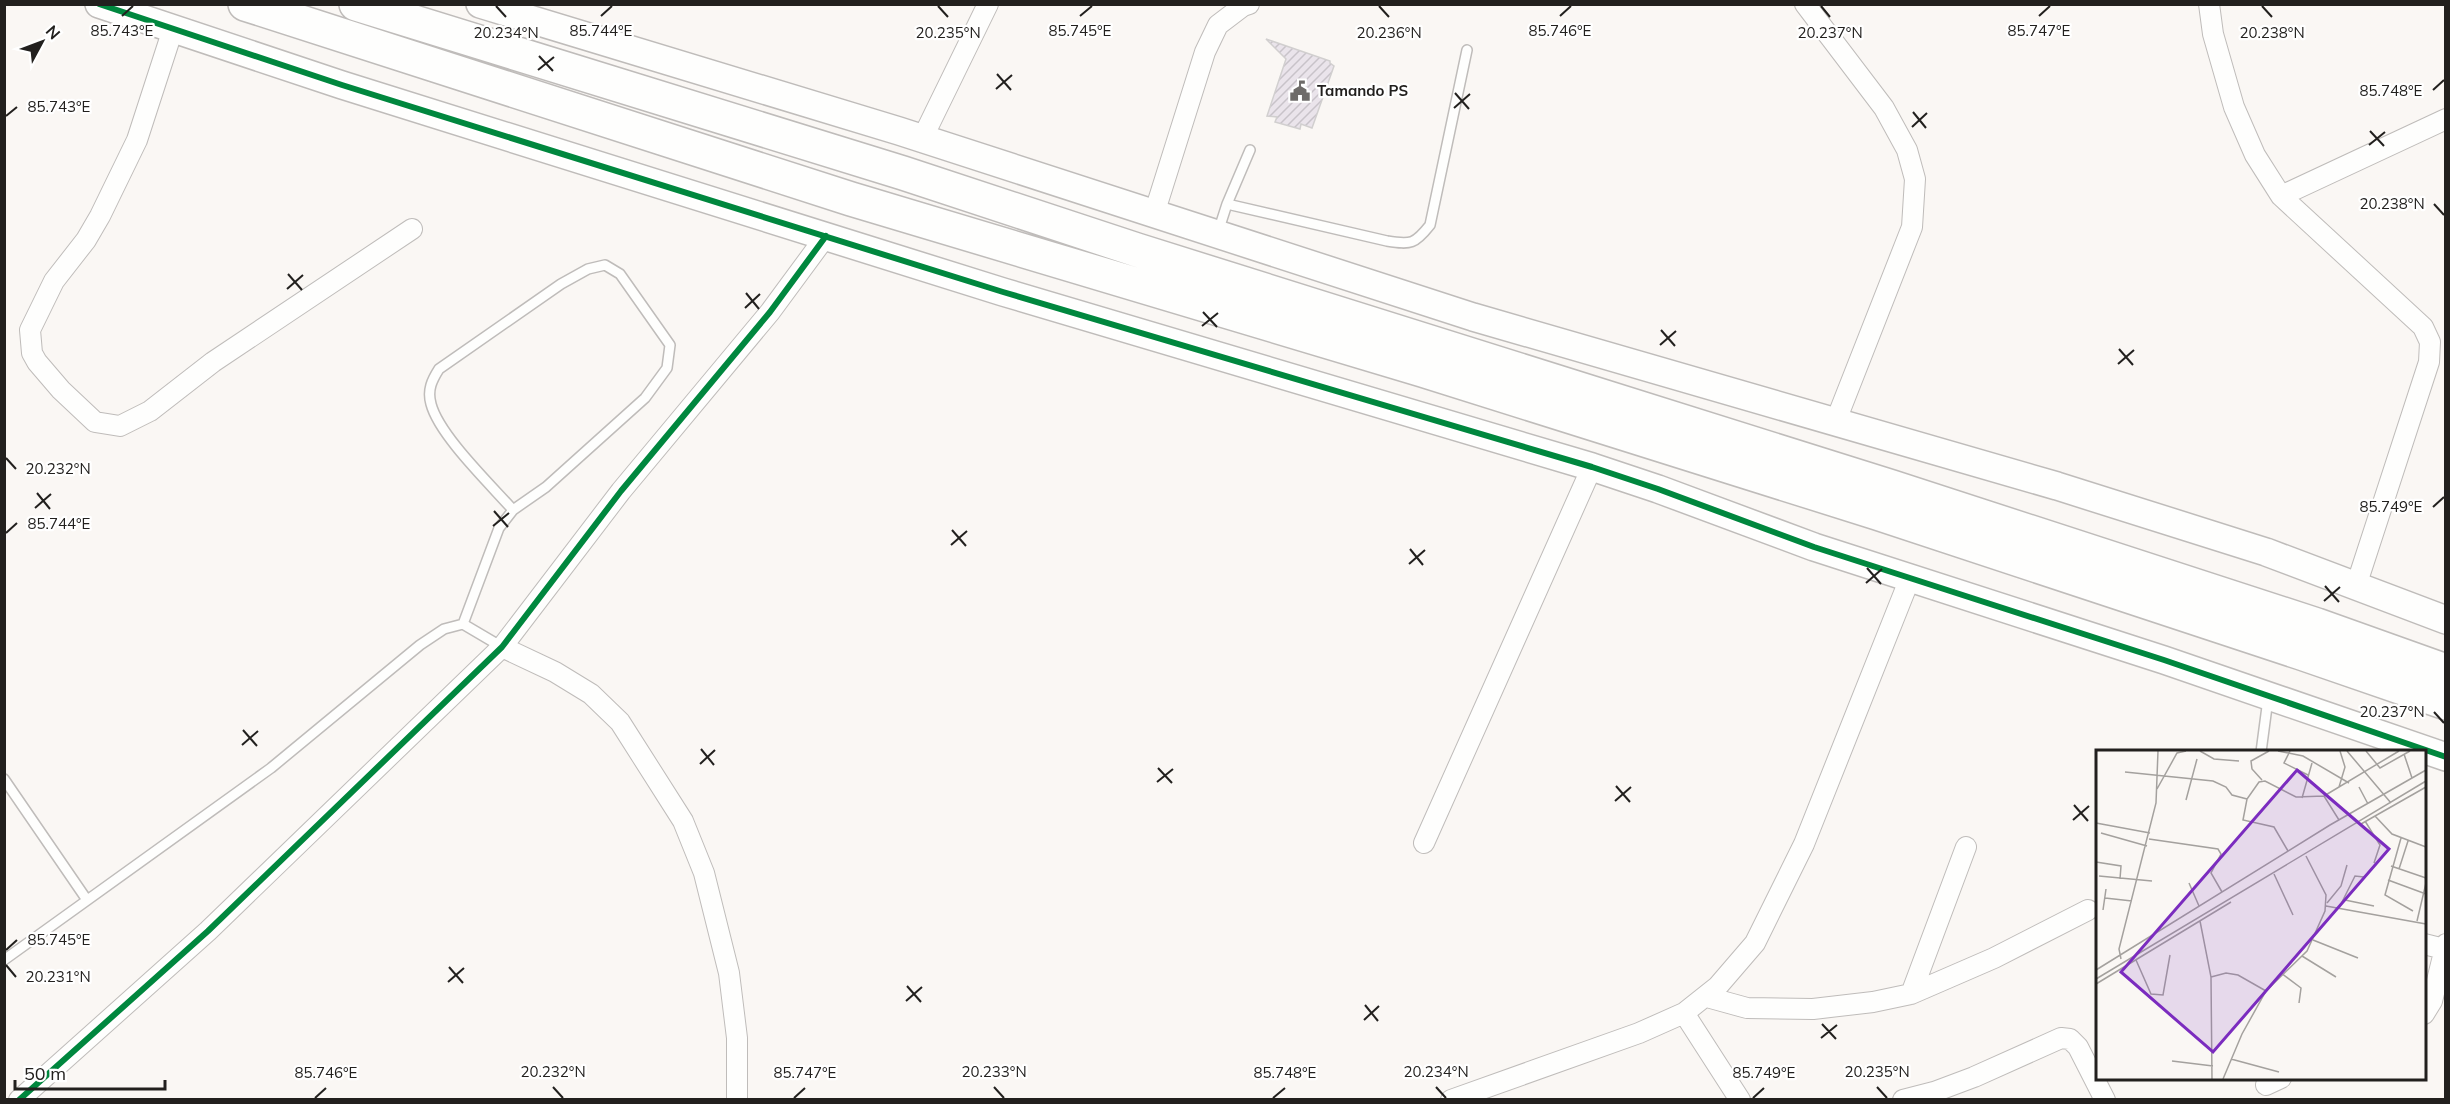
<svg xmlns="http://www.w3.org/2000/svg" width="2450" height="1104" viewBox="0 0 2450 1104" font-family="Mulish,sans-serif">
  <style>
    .building { fill: url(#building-hatch); stroke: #d1cfcf; stroke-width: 1.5 }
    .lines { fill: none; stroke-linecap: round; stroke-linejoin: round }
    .lane-casing { stroke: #bfbcba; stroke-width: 12 }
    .street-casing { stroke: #bfbcba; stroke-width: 22 }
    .secondary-casing { stroke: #bfbcba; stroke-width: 30 }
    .highway-casing { stroke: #bfbcba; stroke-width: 36 }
    .lane { stroke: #fefefd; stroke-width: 9 }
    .street { stroke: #fefefd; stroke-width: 20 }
    .secondary { stroke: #fefefd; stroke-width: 27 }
    .highway { stroke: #fefefd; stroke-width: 33 }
    .cycleway-casing { stroke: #fff; stroke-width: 10 }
    .cycleway { stroke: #00873e; stroke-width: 6 }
    .ticks { fill: none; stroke: #22201e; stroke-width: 2 }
    .labels { text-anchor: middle; stroke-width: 4.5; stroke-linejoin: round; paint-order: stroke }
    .poi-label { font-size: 15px; font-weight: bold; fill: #22201e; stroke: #fff; text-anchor: start }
    .inset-road { fill: none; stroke: #a4a19e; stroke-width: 1.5 }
    .view { fill: #7b2cbf; fill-opacity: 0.15; stroke: #7b2cbf; stroke-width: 3 }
    .inset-edge { fill: none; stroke: #22201e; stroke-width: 3 }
    .ticks-label { font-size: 15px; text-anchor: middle; fill: #22201e; stroke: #fff; stroke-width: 4.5; stroke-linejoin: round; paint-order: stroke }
  </style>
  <defs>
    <pattern id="building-hatch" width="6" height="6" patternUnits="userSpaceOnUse" patternTransform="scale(1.5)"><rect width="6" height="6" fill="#eae4eb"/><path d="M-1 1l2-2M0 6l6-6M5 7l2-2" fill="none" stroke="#c8c3c9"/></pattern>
  </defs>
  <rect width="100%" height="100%" fill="#faf7f4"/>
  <path class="building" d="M1266,39L1330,61V63L1334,66L1312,128L1301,124L1300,129L1275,122L1277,117L1267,116L1286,59Z"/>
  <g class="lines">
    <g class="lane-casing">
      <path id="lane" d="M1227,204L1387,241C1411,245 1415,244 1430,225L1467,50
        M1218,232L1227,204L1250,150
        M463,624L499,528L513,510L546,487L645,398L667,368L670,345L620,274L605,265L588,269L561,284L439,369C432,380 427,390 431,404C439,435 490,484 513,510
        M2261,752L2268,699
        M4,779L87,900
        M4,960L271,768L420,645L444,629L463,624L502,647"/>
    </g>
    <g class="street-casing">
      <path id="street" d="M1805,4L1884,108L1907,150L1915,179L1912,227L1835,423
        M2209,4L2213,34L2234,107L2255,155L2281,196L2423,327L2430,342L2429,362L2356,586
        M173,29L137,140L100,216L86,240L54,281L30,330L32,353L37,362L61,390L95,422L120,426L150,411L213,362L412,229
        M922,139L988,4
        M2281,196L2446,119
        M1154,214L1205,52L1218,25L1243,6L1249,4
        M502,647L555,672L591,694L620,722L683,821L704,873L729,973L737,1038V1100
        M1424,843L1592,467
        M2424,944L2444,949
        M1911,994L1966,847
        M1707,997L1747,1008L1813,1009L1873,1002L1911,994L1994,958L2088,910
        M1684,1013L1740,1100
        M2424,1014L2432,1001L2446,944
        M2266,1085L2281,1078
        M19,1100L208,931L502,647L621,491L770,312L826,236
        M1451,1100L1639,1033L1684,1013L1718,986L1755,943L1804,844L1910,578
        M1903,1100L1934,1092L1974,1077L2061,1038L2070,1039L2078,1047L2105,1100"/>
    </g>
    <g class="secondary-casing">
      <path id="secondary" d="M99,4L342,85L1003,292L1592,467L1658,489L1814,547L2164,660L2446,757
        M480,4L899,131L1473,317L2057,486L2266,552L2446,620"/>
    </g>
    <g class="highway-casing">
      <path id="highway" d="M245,4L851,199L1422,370L1877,513L2301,653L2446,703
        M356,4L903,173L1137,250L1892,487L2317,625L2446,671"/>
    </g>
    <use href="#lane" class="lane"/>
    <use href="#street" class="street"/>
    <use href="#secondary" class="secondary"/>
    <use href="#highway" class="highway"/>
    <g class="cycleway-casing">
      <path id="cycleway" d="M99,4L342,85L1003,292L1592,467L1658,489L1814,547L2164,660L2446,757
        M19,1100L208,931L502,647L621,491L770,312L826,236"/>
    </g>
    <use href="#cycleway" class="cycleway"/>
  </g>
  <path class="ticks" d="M496,6L506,17M938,6L948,17M1379,6L1389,17M1821,6L1830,17M2262,6L2272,17M122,16L133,6M601,16L612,6M1080,16L1092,6M1560,16L1571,6M2039,16L2050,6M539,56L553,71M538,70L554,57M997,74L1011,90M996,89L1012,75M2433,90L2444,80M1455,93L1469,109M1454,108L1470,94M1913,112L1926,128M6,116L17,107M1912,127L1927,113M2370,131L2384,146M2369,145L2385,132M2434,204L2444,215M288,274L302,290M287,289L303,275M746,293L759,309M745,308L760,294M1203,312L1217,327M1202,326L1218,313M1661,330L1675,346M1660,345L1676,331M2119,349L2133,365M2118,364L2134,350M6,458L16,469M37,493L50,509M2433,507L2444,497M35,508L51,494M494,511L508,527M493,526L509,513M952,530L966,546M6,533L17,523M951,545L967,531M1410,549L1423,565M1409,564L1425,550M1867,568L1881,584M1866,583L1882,569M2325,586L2339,602M2324,601L2340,587M2434,712L2444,723M243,730L257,746M242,745L258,731M701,749L714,765M700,764L715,750M1158,768L1172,783M1157,782L1173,769M1616,786L1630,802M1615,801L1631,787M2074,805L2088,821M2073,820L2089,806M6,950L17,940M6,965L16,977M449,967L463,983M448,982L464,968M907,986L921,1002M906,1001L922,987M1365,1005L1378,1021M1364,1020L1379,1006M1822,1024L1836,1039M1821,1038L1837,1025M553,1087L563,1098M994,1087L1004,1098M1436,1087L1446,1098M1877,1087L1887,1098M315,1098L326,1088M794,1098L805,1088M1273,1098L1285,1088M1753,1098L1764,1088"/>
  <defs>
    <g id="civic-bare" transform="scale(1.62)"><path d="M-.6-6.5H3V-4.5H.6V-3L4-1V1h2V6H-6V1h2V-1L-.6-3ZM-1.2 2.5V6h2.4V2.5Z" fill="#6e6b69" stroke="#fff" stroke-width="2.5" paint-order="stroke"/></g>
  </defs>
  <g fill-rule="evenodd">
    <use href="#civic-bare" x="1300" y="91"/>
  </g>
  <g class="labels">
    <g class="poi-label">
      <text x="1317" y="96">Tamando PS</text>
    </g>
  </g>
  <g transform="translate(2096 750)">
    <rect width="330" height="330" fill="#faf7f4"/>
    <path class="inset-road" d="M104,1L118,9L143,11M182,1L207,6L253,33M194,1L188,13L212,25M251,1L295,53M270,1L284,18L314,1M308,4L316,28M29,22L117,31L130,37L136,45L151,49M166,30L156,19L155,11L173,1M243,37L249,17L244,1M263,37L272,54M61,39L81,3L90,1M228,46L303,1M206,48L216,13M90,50L101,9M279,66L296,84L330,97M269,71L284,95L278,113M0,73L54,83M265,74L330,37M5,83L51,96M305,88L289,145L317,161M53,89L122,99L125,104L115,123L126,142M192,101L178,77L147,70L151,49L163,32L169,31L200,47L228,46L243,70M0,112L25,116L24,129M295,116L330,128M303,119L312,91M178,124L197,165M3,126L56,131M292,130L330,144M93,133L103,156M9,148L36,151M249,150L278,156M231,153L245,136L251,115M230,156L330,174M243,158L259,126L268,127M7,160L10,139M104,171L115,227L116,329M321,171L330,133M217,190L262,208M206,206L240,227M25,209L23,199L60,53L62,1M40,210L55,244L67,245L74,205M0,220L234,75L330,20M185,223L205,238L203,253M115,227L130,223L142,225L170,241M0,229L330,31M0,234L135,152M135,309L183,322M76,311L117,316M127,329L146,284L170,241L211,201L229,161L230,145L210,106"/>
    <path class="view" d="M201,20L293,99L117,302L25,222Z"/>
    <rect width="330" height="330" class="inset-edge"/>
  </g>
  <g class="ticks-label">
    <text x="122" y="36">85.743°E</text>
    <text x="601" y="36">85.744°E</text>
    <text x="1080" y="36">85.745°E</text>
    <text x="1560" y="36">85.746°E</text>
    <text x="2039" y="36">85.747°E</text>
    <text x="506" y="38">20.234°N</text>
    <text x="948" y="38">20.235°N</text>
    <text x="1389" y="38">20.236°N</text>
    <text x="1830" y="38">20.237°N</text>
    <text x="2272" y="38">20.238°N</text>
    <text x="2391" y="96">85.748°E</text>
    <text x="59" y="112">85.743°E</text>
    <text x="2392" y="209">20.238°N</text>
    <text x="58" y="474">20.232°N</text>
    <text x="2391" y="512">85.749°E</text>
    <text x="59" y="529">85.744°E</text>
    <text x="2392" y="717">20.237°N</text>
    <text x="59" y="945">85.745°E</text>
    <text x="58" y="982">20.231°N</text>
    <text x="553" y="1077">20.232°N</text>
    <text x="994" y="1077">20.233°N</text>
    <text x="1436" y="1077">20.234°N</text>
    <text x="1877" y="1077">20.235°N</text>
    <text x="326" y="1078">85.746°E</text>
    <text x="805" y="1078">85.747°E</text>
    <text x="1285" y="1078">85.748°E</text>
    <text x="1764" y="1078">85.749°E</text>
  </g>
  <rect width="2450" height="1104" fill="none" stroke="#22201e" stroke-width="12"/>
  <g transform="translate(42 42) rotate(49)" stroke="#ffffff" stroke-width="4.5" paint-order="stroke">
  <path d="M0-4.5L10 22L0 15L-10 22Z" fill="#22201e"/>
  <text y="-9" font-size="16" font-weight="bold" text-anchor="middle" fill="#22201e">N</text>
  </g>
  <path d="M15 1080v9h150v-9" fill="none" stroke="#22201e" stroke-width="3"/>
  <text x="24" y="1080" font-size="18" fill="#22201e" stroke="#ffffff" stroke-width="4.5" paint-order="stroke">50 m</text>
</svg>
